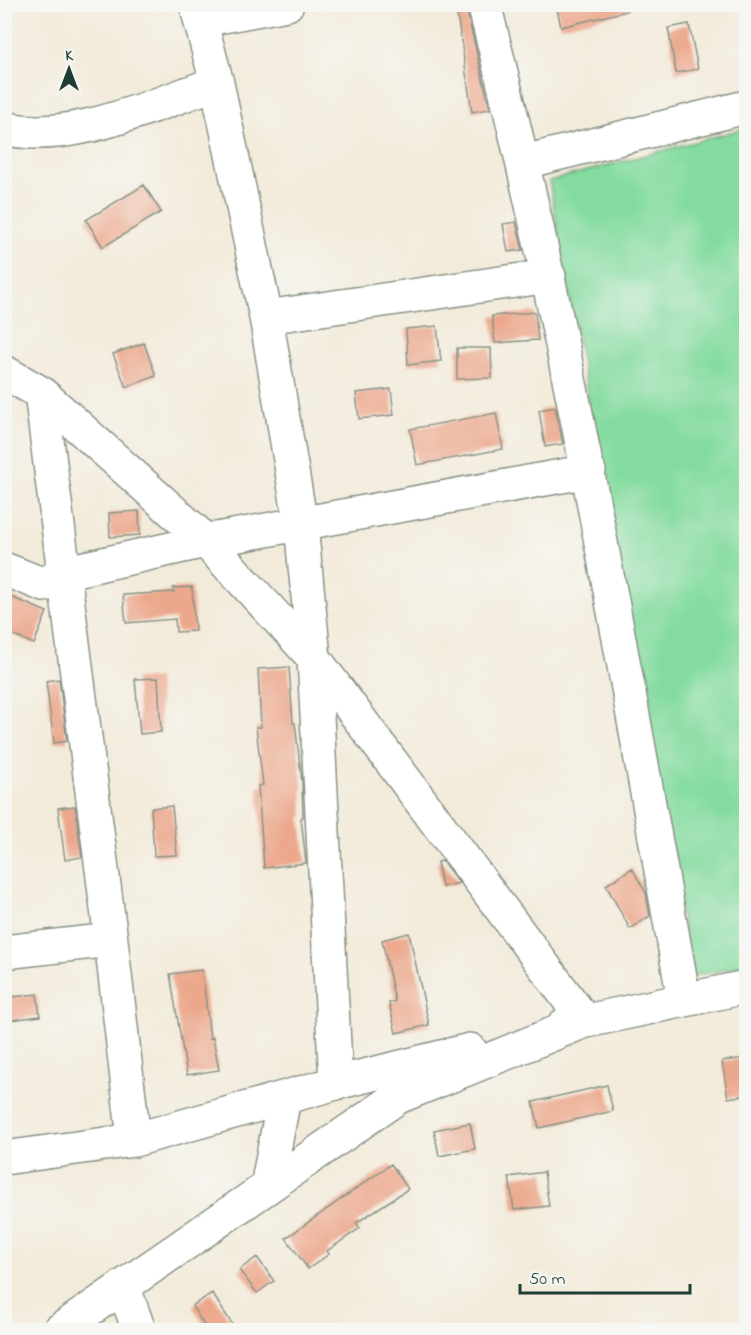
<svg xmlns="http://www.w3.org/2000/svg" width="751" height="1335" viewBox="0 0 751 1335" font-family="'Indie Flower',sans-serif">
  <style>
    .green { fill: #83db9f; stroke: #518c6a; stroke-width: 1.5 }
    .building { fill: #eca88d }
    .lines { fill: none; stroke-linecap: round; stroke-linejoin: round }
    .minor-casing { stroke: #899487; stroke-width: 36 }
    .minor { stroke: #fff; stroke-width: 33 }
  </style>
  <rect width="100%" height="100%" fill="#f6f6f2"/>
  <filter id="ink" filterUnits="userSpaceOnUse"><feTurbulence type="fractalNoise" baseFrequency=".0167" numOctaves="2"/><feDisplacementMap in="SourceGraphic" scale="12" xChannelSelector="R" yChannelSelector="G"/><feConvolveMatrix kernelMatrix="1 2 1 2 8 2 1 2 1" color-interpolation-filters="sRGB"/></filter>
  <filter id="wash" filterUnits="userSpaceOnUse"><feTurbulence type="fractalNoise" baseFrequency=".008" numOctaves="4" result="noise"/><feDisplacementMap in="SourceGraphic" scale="24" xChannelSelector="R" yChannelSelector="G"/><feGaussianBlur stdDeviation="1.35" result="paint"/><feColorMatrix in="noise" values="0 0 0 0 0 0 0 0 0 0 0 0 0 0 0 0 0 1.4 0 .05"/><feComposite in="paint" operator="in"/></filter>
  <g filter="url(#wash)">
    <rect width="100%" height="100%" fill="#f3ebda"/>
    <path class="green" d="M746,128V966L692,976L549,181Z"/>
    <g id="blocks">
      <path class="building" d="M556,4H626L627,11L561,27Z
        M467,12L490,109L472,112L457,14Z
        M689,24L698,69L676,73L668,28Z
        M144,185L161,212L103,247L86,220Z
        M516,222L523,250L508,252L503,224Z
        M535,312L538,340L495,343L492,316Z
        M437,326L441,361L408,365L406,329Z
        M144,343L156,376L126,387L113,354Z
        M457,348H491L492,378L457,379Z
        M391,389L394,415L359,419L356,393Z
        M555,407L563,444L545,447L539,410Z
        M496,413L503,449L417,465L410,429Z
        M139,511L140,535L110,537L109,513Z
        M192,587L195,631L176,632L175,619L126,623L123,595L174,592L173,588Z
        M4,594L47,612L34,644L4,631Z
        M289,667L293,723H295L302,782L303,817L301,818L306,863L264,868L258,786L263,785L256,727H261L258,669Z
        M158,678L161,732L140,734L135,679Z
        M59,679L67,741L54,743L46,681Z
        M75,806L82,857L65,860L58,808Z
        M172,806L177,855L154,856L151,808Z
        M442,861L459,883L442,887L437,862Z
        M632,868L646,893L650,916L630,929L606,885Z
        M409,933L429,1025L396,1033L389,1003L395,1001L382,940Z
        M202,970L210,1038L213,1037L219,1070L187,1075L170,974Z
        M37,994L40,1016L4,1021V998Z
        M747,1058V1095L728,1098L722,1061Z
        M607,1085L613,1111L539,1128L533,1102Z
        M470,1123L475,1149L439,1156L434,1130Z
        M391,1164L408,1189L356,1223L360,1228L327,1251L329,1254L308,1269L286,1238Z
        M544,1172L549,1206L514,1210L509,1177Z
        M257,1257L274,1281L257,1293L239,1270Z
        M212,1293L232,1324L223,1330H207L192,1306Z"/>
    </g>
  </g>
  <g filter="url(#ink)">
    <use href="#blocks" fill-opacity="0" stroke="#899487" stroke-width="1.5"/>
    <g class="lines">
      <g class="minor-casing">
        <path id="minor" d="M196,4L217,83L266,317L301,525L314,658L336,1083
          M484,4C568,333 624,666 684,999
          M202,20L287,4
          M4,128C70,145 154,104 217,83
          M524,162L746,107
          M266,317L549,276
          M4,372L41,393L206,541L314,658L585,1021L398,1097L60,1330
          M41,393L111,940L134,1140
          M4,569L44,585L62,573L206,541L589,471
          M4,952L111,940
          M563,1026L746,987
          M4,1158L134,1140L336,1083L470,1050
          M267,1187L284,1098
          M123,1286L139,1330"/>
      </g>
      <use href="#minor" class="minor"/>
    </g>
  </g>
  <rect width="751" height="1335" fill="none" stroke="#f6f6f2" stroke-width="24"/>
  <g transform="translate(69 69)" stroke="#f6f6f2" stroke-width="4.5" paint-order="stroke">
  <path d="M0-4.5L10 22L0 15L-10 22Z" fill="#1f3d34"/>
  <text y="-9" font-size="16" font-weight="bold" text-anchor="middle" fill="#1f3d34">K</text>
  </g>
  <path d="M520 1284v9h170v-9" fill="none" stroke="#1f3d34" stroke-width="3"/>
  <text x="529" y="1284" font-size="18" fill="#1f3d34" stroke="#f6f6f2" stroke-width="4.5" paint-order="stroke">50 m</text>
</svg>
